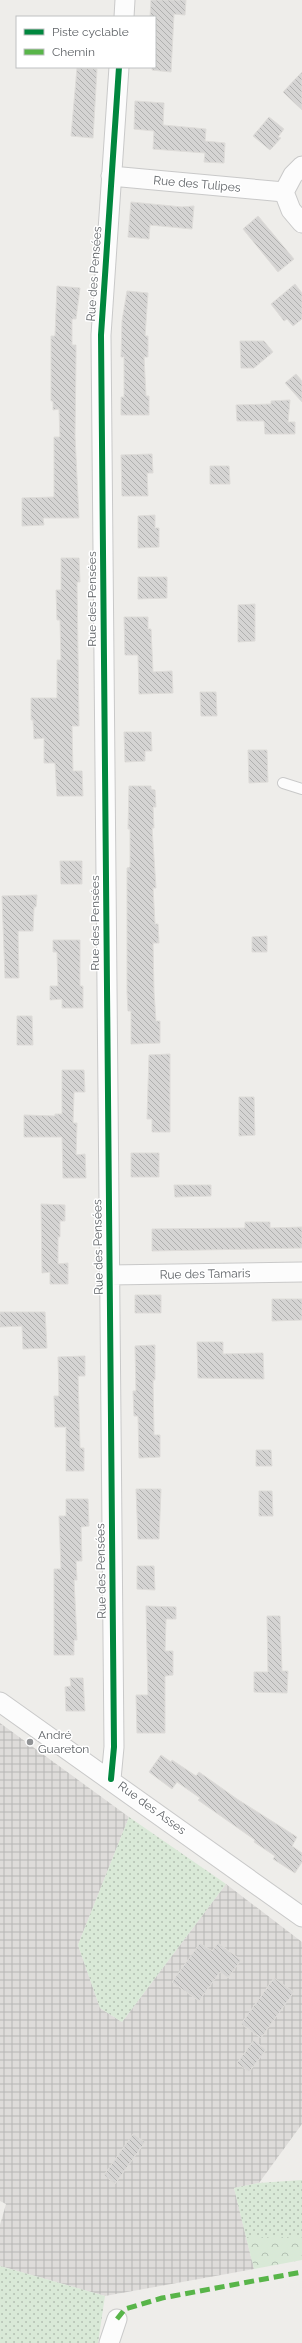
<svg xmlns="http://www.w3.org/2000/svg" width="302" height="2343" viewBox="0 0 302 2343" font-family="Raleway,sans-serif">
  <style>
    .industrial { fill: url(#industrial-grid) }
    .grass { fill: url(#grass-dots) }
    .forest { fill: url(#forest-crowns) }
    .building { fill: url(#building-back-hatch); stroke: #dedcd9 }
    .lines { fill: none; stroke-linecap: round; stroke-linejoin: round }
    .service-casing { stroke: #c9c9c9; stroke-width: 12 }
    .minor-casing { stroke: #c9c9c9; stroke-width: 21 }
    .service { stroke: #fcfcfc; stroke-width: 10 }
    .minor { stroke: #fcfcfc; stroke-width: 19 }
    .quiet { stroke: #58b549; stroke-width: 5; stroke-dasharray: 10 5; stroke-linecap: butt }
    .cycleway-casing { stroke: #fff; stroke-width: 8 }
    .cycleway { stroke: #00873e; stroke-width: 6 }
    .poi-dot { fill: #919395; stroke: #fff; stroke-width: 1.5 }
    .labels { text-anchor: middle; stroke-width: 3; stroke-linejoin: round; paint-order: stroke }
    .street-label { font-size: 12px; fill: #5f6367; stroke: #fff }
    .poi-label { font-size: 12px; fill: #5f6367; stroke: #fff; text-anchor: start }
  </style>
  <defs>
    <pattern id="industrial-grid" width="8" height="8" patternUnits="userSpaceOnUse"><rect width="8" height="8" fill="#dedcda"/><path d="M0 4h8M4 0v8" fill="none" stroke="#b7b6b5"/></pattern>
    <pattern id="grass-dots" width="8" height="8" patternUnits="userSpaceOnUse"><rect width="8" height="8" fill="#d9e9d7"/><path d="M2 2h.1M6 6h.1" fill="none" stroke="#b3c0b2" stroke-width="1.8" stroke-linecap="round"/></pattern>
    <pattern id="forest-crowns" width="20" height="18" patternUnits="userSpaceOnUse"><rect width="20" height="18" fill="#d9e9d7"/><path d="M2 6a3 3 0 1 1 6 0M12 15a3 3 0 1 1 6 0" fill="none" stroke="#b3c0b2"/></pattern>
    <pattern id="building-back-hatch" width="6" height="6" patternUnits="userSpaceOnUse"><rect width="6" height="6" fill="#d5d4d3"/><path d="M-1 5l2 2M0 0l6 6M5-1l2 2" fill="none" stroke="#b0b0af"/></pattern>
  </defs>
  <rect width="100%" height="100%" fill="#eeedea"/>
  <path class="industrial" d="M0,1723L129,1817L78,1945L100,2008L122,2022L226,1884L302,1942V2124L259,2183L234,2188L254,2269L105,2296L0,2266V2225L6,2204L0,2201Z"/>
  <path class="grass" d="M129,1817L226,1884L122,2022L100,2008L78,1945Z
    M302,2180V2237H246L234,2188L259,2183Z
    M0,2266L105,2296L98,2343H0Z"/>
  <path class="forest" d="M246,2237H302V2260L254,2269Z"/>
  <path class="building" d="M151,0H186L185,15L174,14L171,72L152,70V67H155V17H150Z
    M77,68L97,69L93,138L71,136Z
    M302,72V110L283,92Z
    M135,101L164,103L163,125L206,129L205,141L225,143L224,163L204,162L205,153L153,149L154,131L134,129Z
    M269,117L284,129L278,137L281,138L270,150L253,136Z
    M131,202L182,207L194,206L192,229L150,225L149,239L128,237Z
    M258,216L294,259L278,272L243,229Z
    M295,284L302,293V319L293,326L287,319L284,321L271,304Z
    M57,286L80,288L76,319H72V345H76V354L75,436L79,518H43L44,525L22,526V498L54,497V437H60L59,409L53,410V401H51V336H55Z
    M127,291L148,293L145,336H148V357H144L146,396H149V415H121V397H124V357H121L122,321Z
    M240,341H264L273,352L254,368H241Z
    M296,374L302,381V402L285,383Z
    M290,400L288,422H295V434H265L264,421H237L236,405L271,404V401Z
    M152,454L153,473H147L148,496H122L121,455Z
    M210,466H229L230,484H210Z
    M155,515V528H159V547L138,548V516Z
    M61,558H79L80,582H77L79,726H72L73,771H82L83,796H57L55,763H44V738L34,739L33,720H31V698H57V660H61L60,620H57L56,590H61Z
    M138,577H167V598L138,599Z
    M255,604V641L238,642V605Z
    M124,617H148V629H151L153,672L172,671L173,693L139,694L138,655H125Z
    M200,692H216L217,716H201Z
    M124,732H151L152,751H145V761L125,762Z
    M248,750H267L268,782L249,783Z
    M129,786H151V789L155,790L156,807H153L154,828H152L156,888H153L155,924H158L159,943H153L154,992L156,1021H160V1043L131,1044V1011H128L127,992V868L130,867V829H128Z
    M60,861H82V884H61Z
    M37,895L36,907H34L33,931H18L19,978H5L2,896Z
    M267,936V952H252V937Z
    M53,940H80V986H83V1008H62V999L50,1000V986H58L57,952H53Z
    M17,1016H32L33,1045H17Z
    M170,1054V1132H152V1119H147L149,1055Z
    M62,1070H84L85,1092H74L73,1123H77L76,1155L85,1154L86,1178H63L62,1137H24V1115L55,1116V1114H62Z
    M239,1097H254L255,1135L239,1136Z
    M131,1153H159V1177H131Z
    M174,1185H211V1196L175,1197Z
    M41,1204L65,1205V1221H60V1237H58V1264L68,1263V1284H50V1272L42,1273Z
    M245,1222H270V1228L302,1227V1248L152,1251V1229L245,1228Z
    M135,1295H161V1313H135Z
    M272,1299H302V1320L272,1321Z
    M0,1312H45L47,1348L23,1349L22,1326L0,1327Z
    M197,1342H223V1354L263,1353L264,1379L198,1378Z
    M155,1345V1380H153L154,1435H160V1457L139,1458L138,1416H134L133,1391H136L135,1346Z
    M85,1356V1376H78L80,1448H84V1471H66V1427H55L54,1396H59L58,1357Z
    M256,1450H271L272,1466H256Z
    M136,1489H161L159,1539H138Z
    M259,1491H272L273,1516H259Z
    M66,1499H88L89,1526L81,1527L82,1561H76L77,1580H74L77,1640H74V1655H54V1569H61L59,1516H66Z
    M137,1566H154L155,1590L137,1589Z
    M146,1606L176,1607V1619H166L165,1651H173V1675L165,1676V1733H137L136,1695H148Z
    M267,1616H280L282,1671H288L287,1693L254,1692V1672H268Z
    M70,1678H83L85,1711H66L65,1687L71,1686Z
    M161,1755L171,1762L172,1760L196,1776L199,1772L237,1799L297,1837L292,1846L302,1853V1862L295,1873L273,1859L275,1856L254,1842L255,1840L198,1800L200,1798L177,1782L172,1789L149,1772Z
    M200,1943L212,1951L218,1943L241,1960L228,1978L220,1972L199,2001L172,1982Z
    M274,1978L294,1992L261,2038L241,2024Z
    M254,2040L266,2050L249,2072L237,2063Z
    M133,2134L145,2142L115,2184L104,2175Z"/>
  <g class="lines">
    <g class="service-casing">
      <path id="service" d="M283,783L302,789"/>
    </g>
    <g class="minor-casing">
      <path id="minor" d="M124,17L125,0
        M302,166L293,175L284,192L291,210L302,223
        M111,176L284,192
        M109,1275L302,1272
        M0,1702L302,1917
        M111,1779L114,1747L101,335L119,67
        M109,2343L117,2319"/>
    </g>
    <use href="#service" class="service"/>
    <use href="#minor" class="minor"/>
    <path class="quiet" d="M117,2319L125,2309L162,2298L302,2272"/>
    <g class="cycleway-casing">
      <path id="cycleway" d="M111,1779L114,1747L101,335L119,67"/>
    </g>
    <use href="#cycleway" class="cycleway"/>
  </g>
  <circle class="poi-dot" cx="30" cy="1742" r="4"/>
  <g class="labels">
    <g class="street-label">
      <text transform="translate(197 184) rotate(5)" y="4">Rue des Tulipes</text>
      <text transform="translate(94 274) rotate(-86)" y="4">Rue des Pensées</text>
      <text transform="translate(92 599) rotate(-90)" y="4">Rue des Pensées</text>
      <text transform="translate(95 923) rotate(-90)" y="4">Rue des Pensées</text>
      <text transform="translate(98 1247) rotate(-91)" y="4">Rue des Pensées</text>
      <text transform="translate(205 1274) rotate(-1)" y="4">Rue des Tamaris</text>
      <text transform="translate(101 1571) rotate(-91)" y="4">Rue des Pensées</text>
      <text transform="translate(152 1808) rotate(36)" y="4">Rue des Asses</text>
    </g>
    <g class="poi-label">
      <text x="38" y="1739">André<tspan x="38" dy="14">Guareton</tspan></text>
    </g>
  </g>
  <rect x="16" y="16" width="140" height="52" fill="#ffffff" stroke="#bfc1c2"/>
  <rect x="24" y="29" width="20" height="6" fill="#00873e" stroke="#bfc1c2"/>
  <text x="52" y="36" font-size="12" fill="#5f6367">Piste cyclable</text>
  <rect x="24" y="49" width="20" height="6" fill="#58b549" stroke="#bfc1c2"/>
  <text x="52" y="56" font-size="12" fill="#5f6367">Chemin</text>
</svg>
